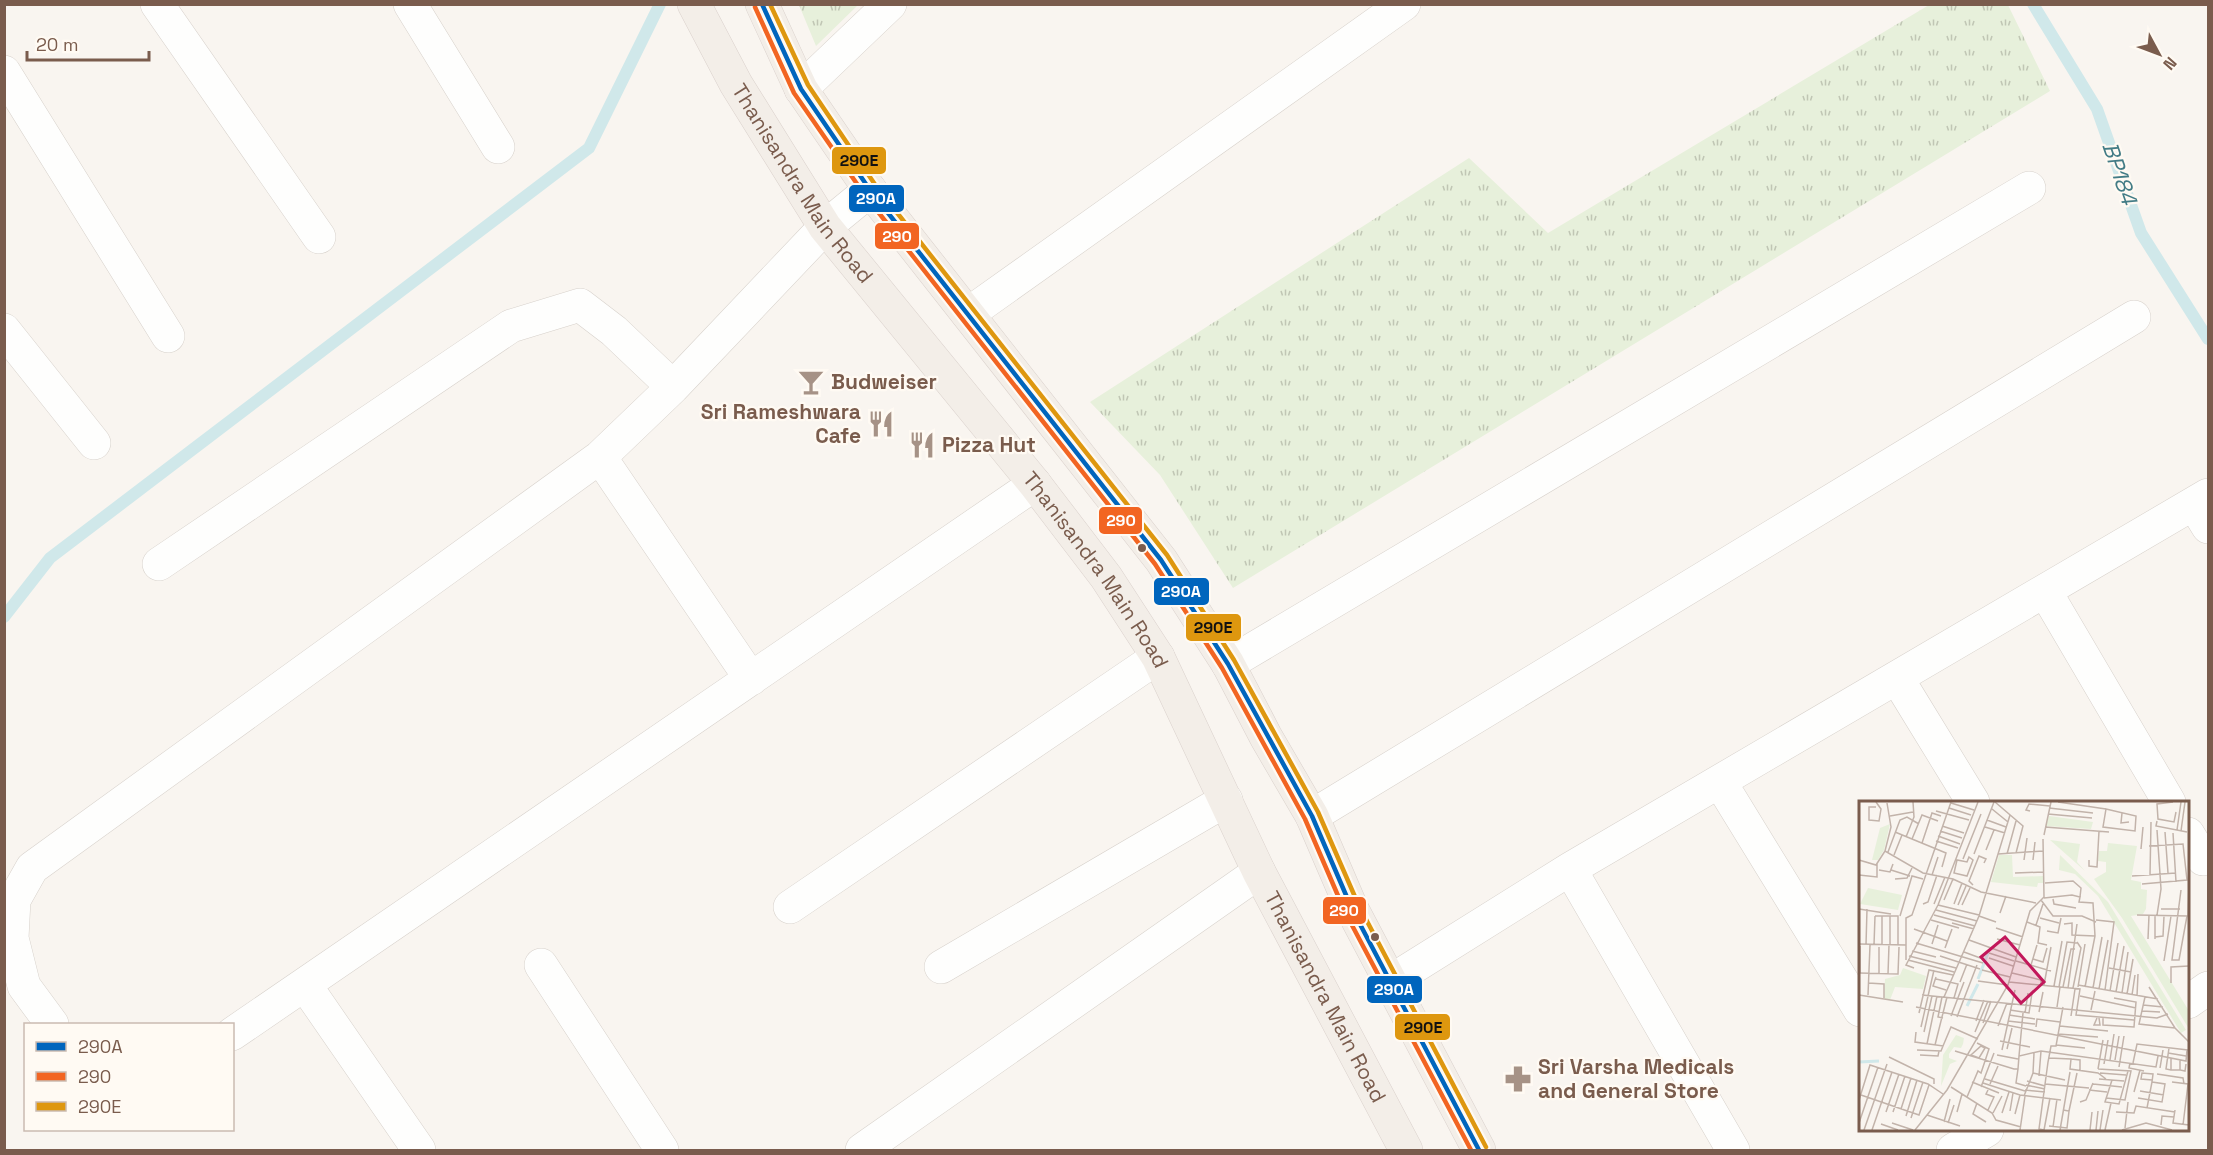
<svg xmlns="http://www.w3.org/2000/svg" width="2213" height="1155" viewBox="0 0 2213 1155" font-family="'Space Grotesk',sans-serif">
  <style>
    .grass { fill: url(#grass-tufts) }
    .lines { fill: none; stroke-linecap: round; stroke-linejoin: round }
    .stream { stroke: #d0e8ea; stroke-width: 12 }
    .street-casing { stroke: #d7d1cb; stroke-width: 34 }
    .primary-casing { stroke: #dad1cc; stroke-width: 34 }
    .street { stroke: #fefefd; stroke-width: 33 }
    .primary { stroke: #f3eee8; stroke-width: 33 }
    .bus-1-casing { stroke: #fffaf3; stroke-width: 9 }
    .bus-2-casing { stroke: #fffaf3; stroke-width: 9 }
    .bus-3-casing { stroke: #fffaf3; stroke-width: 9 }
    .bus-1 { stroke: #0065bd; stroke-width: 4.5 }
    .bus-2 { stroke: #f26522; stroke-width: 4.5 }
    .bus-3 { stroke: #de970f; stroke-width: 4.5 }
    .bus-dot { fill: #7a5c4d; stroke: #fffaf3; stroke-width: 2 }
    .labels { text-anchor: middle; stroke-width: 4.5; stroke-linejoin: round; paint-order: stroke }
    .street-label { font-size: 21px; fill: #7a5c4d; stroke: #fffaf3 }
    .poi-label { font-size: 21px; font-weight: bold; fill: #7a5c4d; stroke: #fffaf3; text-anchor: start }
    .water-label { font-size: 22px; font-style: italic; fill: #437c86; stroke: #fffaf3 }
    .inset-river { fill: none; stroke: #d0e8ea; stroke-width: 3 }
    .inset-road { fill: none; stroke: #c2b3aa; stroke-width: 1.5 }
    .view { fill: #c2185b; fill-opacity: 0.15; stroke: #c2185b; stroke-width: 3 }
    .inset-edge { fill: none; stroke: #7a5c4d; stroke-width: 3 }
    .line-badge { stroke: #fffaf3; stroke-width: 2 }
    .badge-label { font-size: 16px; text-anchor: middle; font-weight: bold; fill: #fff }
    .pale-badge-label { font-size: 16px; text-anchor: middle; font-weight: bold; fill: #111 }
  </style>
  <defs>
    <pattern id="grass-tufts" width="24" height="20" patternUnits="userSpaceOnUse" patternTransform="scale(1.5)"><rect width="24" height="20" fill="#e7f0db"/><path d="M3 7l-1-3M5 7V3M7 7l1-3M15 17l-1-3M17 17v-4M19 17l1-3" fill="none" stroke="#c0c6b4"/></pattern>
  </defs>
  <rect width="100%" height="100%" fill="#f9f5f0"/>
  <path class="grass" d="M799,5H858L816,46Z
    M1929,5H2008L2050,91L1233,588L1160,475L1090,402L1469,158L1548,233Z"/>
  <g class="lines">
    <path class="stream" d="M2033,4L2097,109L2141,233L2208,339
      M4,617L50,558L589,148L660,4"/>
    <g class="street-casing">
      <path id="street" d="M157,4L319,237
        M410,4L498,147
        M4,72L168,336
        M801,89L890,4
        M968,314L1404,4
        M4,330L94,443
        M600,457L751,679
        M2194,504L2208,527
        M159,564L511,326L580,305L614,331L673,387
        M2045,591L2169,802
        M1228,664L2029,188
        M1897,678L1973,802
        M1720,782L1860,1010
        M1312,816L2134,317
        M2188,834L2203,859
        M1570,869L1733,1150
        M790,907L1158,657
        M541,965L662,1150
        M941,967L1226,800
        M1391,981L1570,869L2208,495
        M305,985L419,1150
        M2188,1002L2208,988
        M52,1024L24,986L12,938L14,900L32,868L600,457L673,387L825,227L870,190
        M232,1034L1035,484
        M862,1150L1259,872
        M1953,1150L1987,1130"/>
    </g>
    <g class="primary-casing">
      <g id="primary">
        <path id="s1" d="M694,4L736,84L825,227L1035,484L1106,577L1158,657L1259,872L1406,1150"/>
        <path d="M762,4L801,89L870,190L1161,560L1228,664L1266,737L1312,816L1352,909L1479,1150"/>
      </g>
    </g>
    <use href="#street" class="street"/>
    <use href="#primary" class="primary"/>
    <g class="bus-1-casing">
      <path id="bus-1" d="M762,4L801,89L870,190L1161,560L1228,664L1312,816L1352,909L1479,1150"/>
    </g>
    <g class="bus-2-casing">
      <path id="bus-2" d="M755,7L794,93L864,194L1155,564L1222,668L1305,819L1345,912L1471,1150"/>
    </g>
    <g class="bus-3-casing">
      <path id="bus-3" d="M770,4L808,85L876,186L1167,555L1234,660L1318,812L1359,906L1486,1147"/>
    </g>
    <use href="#bus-1" class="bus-1"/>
    <use href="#bus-2" class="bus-2"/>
    <use href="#bus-3" class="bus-3"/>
  </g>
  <defs>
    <g id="bar-bare" transform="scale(2.07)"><path d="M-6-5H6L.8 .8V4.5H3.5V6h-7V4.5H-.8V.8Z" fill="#a69286" stroke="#fffaf3" stroke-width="2.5" paint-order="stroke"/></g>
    <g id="restaurant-bare" transform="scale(2.07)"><path d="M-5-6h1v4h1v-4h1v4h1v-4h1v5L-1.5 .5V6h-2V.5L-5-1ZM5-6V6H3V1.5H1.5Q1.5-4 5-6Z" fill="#a69286" stroke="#fffaf3" stroke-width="2.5" paint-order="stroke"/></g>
    <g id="pharmacy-bare" transform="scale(2.07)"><path d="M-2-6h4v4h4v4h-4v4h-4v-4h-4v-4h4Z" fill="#a69286" stroke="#fffaf3" stroke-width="2.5" paint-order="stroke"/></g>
  </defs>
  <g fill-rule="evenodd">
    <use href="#bar-bare" x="811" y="382"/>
    <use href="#restaurant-bare" x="881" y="424"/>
    <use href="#restaurant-bare" x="922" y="445"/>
    <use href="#pharmacy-bare" x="1518" y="1079"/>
  </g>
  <g class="bus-dot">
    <circle cx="1142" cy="548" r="5"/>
    <circle cx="1375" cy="937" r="5"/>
  </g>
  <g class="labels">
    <g class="street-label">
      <text dy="7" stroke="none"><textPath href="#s1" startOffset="210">Thanisandra Main Road</textPath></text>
      <text dy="7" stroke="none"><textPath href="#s1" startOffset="696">Thanisandra Main Road</textPath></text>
      <text dy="7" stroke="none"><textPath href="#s1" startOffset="1182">Thanisandra Main Road</textPath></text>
    </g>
    <g class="poi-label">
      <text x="831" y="389">Budweiser</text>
      <text x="861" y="419" text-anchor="end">Sri Rameshwara<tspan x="861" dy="24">Cafe</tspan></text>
      <text x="942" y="452">Pizza Hut</text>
      <text x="1538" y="1074">Sri Varsha Medicals<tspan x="1538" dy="24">and General Store</tspan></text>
    </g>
    <g class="water-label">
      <text transform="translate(2120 173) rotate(71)" y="8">BP184</text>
    </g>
  </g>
  <g transform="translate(1859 801)">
    <rect width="330" height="330" fill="#f9f5f0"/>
    <path d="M190,15L234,21L232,28L187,25ZM31,23L25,49L19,59H13L21,27ZM191,39L221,43L218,61L226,70ZM249,42L278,45L272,79L282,81V88L288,89L287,108L284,113L272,115L330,210V228L263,117L235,78L247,71V61L239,60L240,50H248ZM140,54H153L154,76L185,75V82H179L178,86L132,81ZM201,54L249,101L327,229L322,232L239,95L216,73L200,69ZM9,87L43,94L39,109L1,103ZM44,167L67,175L64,188L36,186L31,199L25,198L26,178L41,174ZM97,234L105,237L104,243L102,247L95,246L90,253V257L98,260L91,263L82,285L84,254Z" fill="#e7f0db"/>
    <path class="inset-river" d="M119,178L129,152M108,205L119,183M0,261L20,260"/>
    <path class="inset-road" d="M136,1L164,25L157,52M199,1L247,8M314,1L298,3L299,18L315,21L317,11M92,2L115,9M17,6H10V19L20,20L22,8L17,1M90,7L112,14M190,7L234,12M133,8L149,21M247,8L277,15L276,30L244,26ZM77,10L110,19M171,10L167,9L170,3L191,5M263,12L262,22L270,21M189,13L233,17M31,15L54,11M128,19L147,26M298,20L297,25L328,31M83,25L105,32M126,26L146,32M186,26L250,31M298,29L302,88L298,114M318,29L322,1M81,30L103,37M322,30L326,1M36,31L87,52L83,66M306,31L309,72M314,32L317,81M185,34L192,1M79,35L101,43M47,36L55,16L54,1M53,38L63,14L79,20M77,40L99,47M63,42L73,12L82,15M282,48L284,26M127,49L135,29M26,50L32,26L28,2M29,51L41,19L48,16L60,23M115,53L135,1M139,53L184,50M148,53L157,20M35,54L43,34M110,56L114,59L108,75L95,72L98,59L108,61ZM104,58L122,13M0,59L17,64L26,50L64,72L94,78L122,91L177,102M165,59L168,37M174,59L176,41M230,59V65L238,66L240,30M20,69L31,71L34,63M32,69L51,75M156,72L185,71M0,74L18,76V63M73,74L79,56M291,74L292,21M273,75L317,72M36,78L48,77L53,67M186,82L214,80L222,87L221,96M283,83L328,79L324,43L290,45M114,84L110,80L120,55L127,58L125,62M322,89L313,159H320L328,115M185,97L213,94L221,96L220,101L234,102L236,135L226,186M194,98L195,103L217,107M85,99L94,78M182,99L194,115H223L237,121M64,103L69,101L78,74M75,103L86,76M95,103L103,82M79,104L120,114M99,104L107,85M103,104L111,87M0,108L32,113M302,108H321M77,109L118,120M141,112L147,95M75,114L116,125M278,114L329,115M16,115H39V144M41,115L53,75L64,78M120,115L137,121M329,115L330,84M181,117L200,122M72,119L100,127M237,119L255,121L246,189M168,121L181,126L179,142L188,144M93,122L115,128M205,123L213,122V134L236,135M177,124L184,103M137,127L164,136M55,128L88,140M188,130L199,132L202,117M296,136L304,135L305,115M138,138L161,144M289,138L290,114M296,138V114M110,139L157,156M57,142L124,162M0,143L47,144M73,143L79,124M7,144L8,108M15,144L16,115M23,144V115M31,144V115M86,147L93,128M53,150L77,156M105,151L124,158M130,152L155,160M50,155L97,167M81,155L121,168M130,157L154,165M174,158L184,161L188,147M47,159V117L53,114L92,1M49,159L95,171M157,160L192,170M305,160L312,115M172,164L178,144M55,167L47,164L79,104L119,1M250,167L272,171M123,169L151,176M0,172L39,173L40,146M1,172V145M153,172L182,179V184M20,173V146M29,173L30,144M77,176L74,185L87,189M77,178L99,183L95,197M119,180L149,184M101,181L108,163M150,181L221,188L217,214L275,219M9,182L25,183V197M312,182V166L330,165M185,184L192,146M219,184L299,198M195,185L203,140M200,186L208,141L218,142M204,186L212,148H216M219,186L226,143M290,186L316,227L330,241M209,187L218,123M214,187L222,147L218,141M234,187L243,136M330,187V208M240,188L249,139M251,190L259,142M257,191L265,145M263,192L269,151M268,193L274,158M0,194L44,201M9,194L11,144M63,194L298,217L309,213M273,194L276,174M221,195L277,207M278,195L279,173M83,196L79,216L84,217M85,196L120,115L151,14M286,196L280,223L316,227M284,204L304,206M57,206L327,260L328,249M198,206L201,186M151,209L170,212L173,192M232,209L236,190M283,210L301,211M180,211L184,191M60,212L70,169L94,174M166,212L169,192M150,214L176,218M92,215L105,181M212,215L216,188M98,216L118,164M238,217L235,224H241L240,217M244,217V224L275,226L277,201L255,197M117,220L125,199M149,220L176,223M124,222L132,200M139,225L148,202M201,225L249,230M62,226L75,169M177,226L178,218L201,221M57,231L56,241L84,245L92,226L119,238M65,231L73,195M116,231L129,200M199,233L239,236M141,240L171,246M68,243L78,195M76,244L88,196M197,244L226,247M122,245L126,247L120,257L112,254ZM310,247L307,268L312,269M148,248L153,227M58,249L82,250L84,245M143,249L156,189M96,250L155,268H159L160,255L182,250L297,266L299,255M309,252L327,255M61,254L79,255L80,250M138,254L159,258M160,255L164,212M30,256L75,278V283M190,257L212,258L211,268L239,272L247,278M312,257V269H321M212,258L221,259V269M251,259L255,233M256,259L260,235M321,259V269L326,270L327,263M271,262L270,267L285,270M274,262L278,243L329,249M245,263L249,239M260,266L265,235M301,267L304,249M159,268L157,282L167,285M239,268L272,270L266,299L247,297M239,268L244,239M174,272L206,279M241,272L267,274M298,273L324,277L325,283M180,275L182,250M126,278L166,290M240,278L265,280M253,279L246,301L260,303L269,270M168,280L186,285M113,281L140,292M313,281L329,283L324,324M124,282L161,294L202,299M131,283L139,265M186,283L230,287M234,283L263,286M167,284L186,288M92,286L133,312L137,319L162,326M122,286L135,252M129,289L127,293L135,296L129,309M166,289L186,291M230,289L248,291M281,290L305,294M275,291L281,269M2,294L60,314L70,284M165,295L174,272L175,252M108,296L119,270L122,272L130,248L118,242M279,297L303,301L306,283L293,281M0,299L11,264L69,283L84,293M221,301L227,299L234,282M118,302L114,313L127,321M288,307L293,281L294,273L283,272L282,278L293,279M42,308L52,277M316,309L314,322L330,324M151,310L154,292M210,310L218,272M27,311L40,273M34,311L46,275M98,311L103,293M257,311L275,312L277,305L316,311M134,312L143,295M143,312L150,291M156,313L161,294M68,314L101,325M47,315L58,279M52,317L64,281M85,321L91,298M0,322L19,266M33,322L54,329M89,322L95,304M22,323L39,329M302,324L303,315L315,316M190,325L208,327L210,310L204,309M194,326L198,298M266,327L269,301M5,329L28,263M13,329L33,271M56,329L88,289L149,184L171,110L185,96L184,38M161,329L166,295M185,329L180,328L189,261L192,245H197L204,206M185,329L191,297M201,329L211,271M231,329L233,311M237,329L239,310M241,329L244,309M246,329L252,302M263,329L287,322L313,329"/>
    <path class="view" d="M146,136L185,181L162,202L122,156Z"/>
    <rect width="330" height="330" class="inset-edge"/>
  </g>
  <g class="line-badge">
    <rect x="831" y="146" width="56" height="29" rx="6" fill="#de970f"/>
    <rect x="848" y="184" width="57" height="29" rx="6" fill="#0065bd"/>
    <rect x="874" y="222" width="46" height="28" rx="6" fill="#f26522"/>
    <rect x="1098" y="506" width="45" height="29" rx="6" fill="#f26522"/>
    <rect x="1153" y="577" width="57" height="29" rx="6" fill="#0065bd"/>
    <rect x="1185" y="613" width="57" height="29" rx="6" fill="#de970f"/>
    <rect x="1322" y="896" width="45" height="29" rx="6" fill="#f26522"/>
    <rect x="1366" y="975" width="57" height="29" rx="6" fill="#0065bd"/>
    <rect x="1394" y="1013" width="57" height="28" rx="6" fill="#de970f"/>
  </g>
  <g class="badge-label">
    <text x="876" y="204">290A</text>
    <text x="897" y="242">290</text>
    <text x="1121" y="526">290</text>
    <text x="1181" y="597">290A</text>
    <text x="1344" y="916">290</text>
    <text x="1394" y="995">290A</text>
  </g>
  <g class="pale-badge-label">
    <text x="859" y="166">290E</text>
    <text x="1213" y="633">290E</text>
    <text x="1423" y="1033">290E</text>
  </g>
  <rect width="2213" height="1155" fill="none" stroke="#7a5c4d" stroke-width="12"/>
  <rect x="24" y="1023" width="210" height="108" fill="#fffaf3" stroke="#cabbb1" stroke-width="1.5"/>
  <rect x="36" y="1042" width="30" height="9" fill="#0065bd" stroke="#cabbb1" stroke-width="1.5"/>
  <text x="78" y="1053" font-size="18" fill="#7a5c4d">290A</text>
  <rect x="36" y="1072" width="30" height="9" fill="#f26522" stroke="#cabbb1" stroke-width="1.5"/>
  <text x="78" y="1083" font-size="18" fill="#7a5c4d">290</text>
  <rect x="36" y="1102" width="30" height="9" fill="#de970f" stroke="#cabbb1" stroke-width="1.5"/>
  <text x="78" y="1113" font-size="18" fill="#7a5c4d">290E</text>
  <g transform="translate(2159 54) rotate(131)" stroke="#fffaf3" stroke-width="4.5" paint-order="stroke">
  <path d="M0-4.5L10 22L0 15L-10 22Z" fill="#7a5c4d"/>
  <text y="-9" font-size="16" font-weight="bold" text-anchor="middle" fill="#7a5c4d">N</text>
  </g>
  <path d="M27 51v9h122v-9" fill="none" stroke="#7a5c4d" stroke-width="3"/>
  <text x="36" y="51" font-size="18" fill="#7a5c4d" stroke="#fffaf3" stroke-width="4.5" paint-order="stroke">20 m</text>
</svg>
